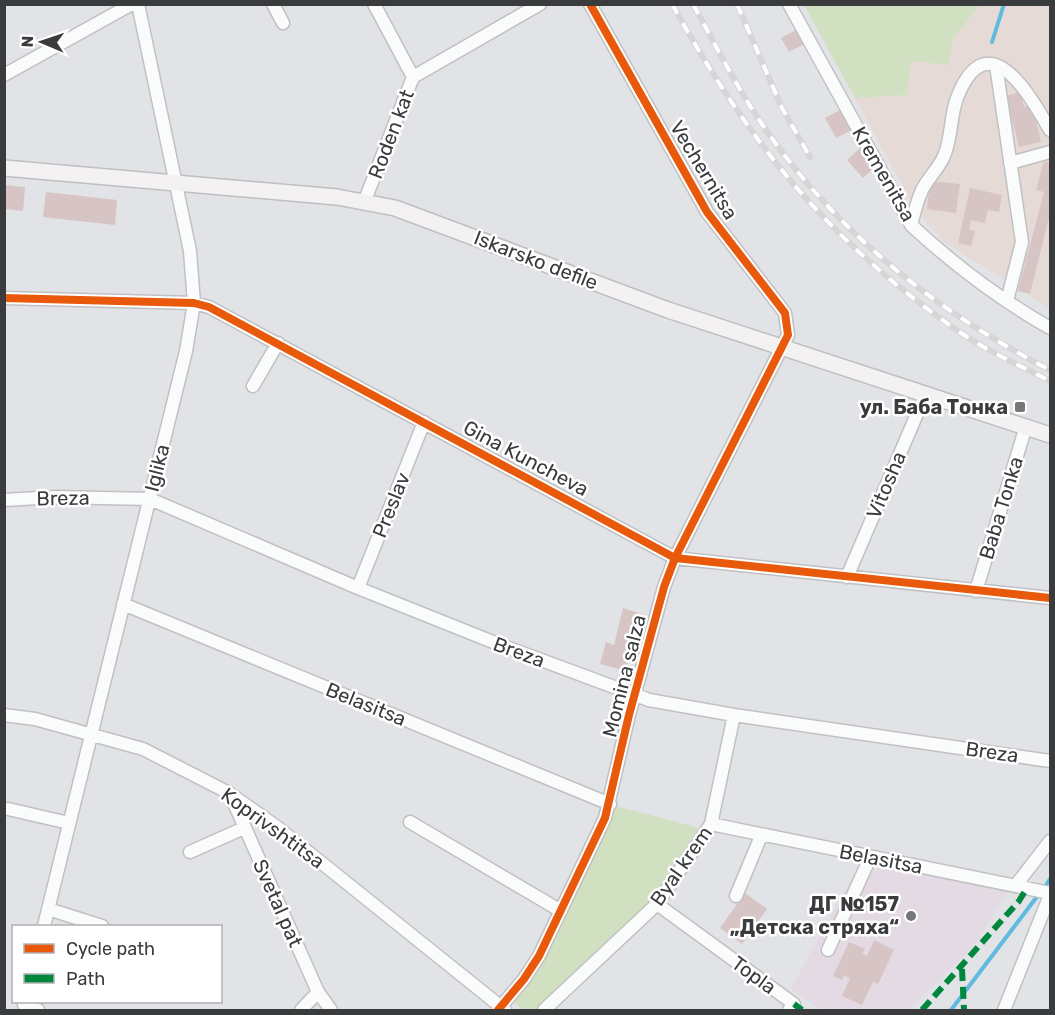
<svg xmlns="http://www.w3.org/2000/svg" width="1055" height="1015" viewBox="0 0 1055 1015" font-family="Rubik,sans-serif">
  <style>
    .industrial { fill: #e6dad7 }
    .education { fill: #e3dae4 }
    .green { fill: #d1e0c0 }
    .lines { fill: none; stroke-linecap: round; stroke-linejoin: round }
    .stream { stroke: #60bbde; stroke-width: 4 }
    .building { fill: #d7c4c4 }
    .minor-casing { stroke: #c0c1c3; stroke-width: 15 }
    .major-casing { stroke: #bebfc1; stroke-width: 18 }
    .minor { stroke: #fafbfb; stroke-width: 12 }
    .major { stroke: #f4f1f2; stroke-width: 15 }
    .rail-casing { stroke: #d6d6d7; stroke-width: 6 }
    .rail { stroke: #fff; stroke-width: 4; stroke-dasharray: 11; stroke-linecap: butt }
    .quiet { stroke: #00873e; stroke-width: 6; stroke-dasharray: 12 6; stroke-linecap: butt }
    .cycleway-casing { stroke: #fff; stroke-width: 11 }
    .cycleway { stroke: #e8590c; stroke-width: 8 }
    .poi-dot { fill: #747678; stroke: #fff; stroke-width: 2 }
    .labels { text-anchor: middle; stroke-width: 5; stroke-linejoin: round; paint-order: stroke }
    .street-label { font-size: 20px; fill: #393b3d; stroke: #fff }
    .poi-label { font-size: 20px; font-weight: bold; fill: #393b3d; stroke: #fff; text-anchor: end }
  </style>
  <rect width="100%" height="100%" fill="#e1e3e6"/>
  <path class="industrial" d="M980,5H1050V308L944,242L914,208L855,98L907,95L910,61L948,65L953,39Z"/>
  <path class="education" d="M861,860L1010,887L975,945L909,1010H822L791,989Z"/>
  <path class="green" d="M804,5H980L953,39L948,65L911,61L907,95L855,98Z
    M616,806L699,828L654,900L537,1010H523L513,1001L541,967Z"/>
  <g class="lines">
    <path class="stream" d="M992,42L1004,4
      M1044,888L1050,879
      M951,1010L1039,894"/>
  </g>
  <path class="building" d="M796,30L804,44L789,52L781,38Z
    M1020,92L1024,107L1032,104L1041,142L1019,147L1006,96Z
    M842,109L852,130L836,138L825,118Z
    M860,148L876,166L863,178L847,160Z
    M1044,161L1050,163V214L1030,294L1018,291L1044,192L1036,190Z
    M930,181L960,184L956,213L927,209Z
    M4,185L25,187L23,211L4,209Z
    M970,188L1002,195L999,212L988,210L985,223L971,220L969,230L975,231L971,246L958,243Z
    M46,192L117,200L115,225L43,217Z
    M623,608L645,615L639,635L634,634L626,671L600,664L606,642L614,645Z
    M745,893L767,909L742,944L720,928Z
    M874,940L894,950L878,984L873,982L862,1005L842,996L850,978L844,975L842,980L833,976L849,942L865,949L862,954L867,956Z"/>
  <g class="lines">
    <g class="minor-casing">
      <path id="minor" d="M273,4L283,23
        M789,4L911,225C953,264 1001,300 1050,328
        M996,65L1022,242L1007,301
        M4,75L132,4
        M413,77L540,4
        M1010,163L1050,152
        M365,200L413,77L374,4
        M911,225C914,213 917,201 922,190C928,178 939,168 944,156C952,138 950,116 957,98C987,20 1030,95 1050,130
        M4,298L194,303L209,307L675,558L1050,598
        M253,386L278,343
        M4,500L56,497L150,499L358,588L498,644L649,700L734,715L1050,761
        M847,577L926,393
        M358,588L424,422
        M976,591L1026,426
        M123,604L610,804
        M4,715L35,719L143,749L229,793L277,827L505,1010
        M230,794L318,992L331,1010
        M8,809L69,823
        M410,822L561,911
        M711,824L1050,893
        M190,852L244,828
        M1016,885L1050,841
        M736,896L761,836
        M657,904L794,1004L789,1010
        M48,909L102,926
        M44,926L186,351L194,303L190,251L138,4
        M828,950L870,858
        M24,1005L38,1010
        M301,1010L318,992
        M498,1010L524,979L539,956L605,818L629,715L664,587L675,558L788,335L785,313L707,212L590,4
        M544,1010L657,904L711,824L734,715
        M1004,1010L1050,895"/>
    </g>
    <g class="major-casing">
      <path id="major" d="M4,168L337,197L395,208L668,310L1050,435"/>
    </g>
    <use href="#minor" class="minor"/>
    <use href="#major" class="major"/>
    <g class="rail-casing">
      <path id="rail" d="M672,4C749,143 827,240 958,331C987,351 1019,365 1050,381
        M693,4C716,46 737,88 764,127C837,233 937,312 1050,370
        M737,4L782,108L810,157"/>
    </g>
    <use href="#rail" class="rail"/>
    <path class="quiet" d="M962,969L964,1010
      M794,1004L802,1010
      M922,1010L1019,901L1027,888"/>
    <g class="cycleway-casing">
      <path id="cycleway" d="M4,298L194,303L209,307L675,558L1050,598
        M498,1010L524,979L539,956L605,818L629,715L664,587L675,558L788,335L785,313L707,212L590,4"/>
    </g>
    <use href="#cycleway" class="cycleway"/>
  </g>
  <g class="poi-dot">
    <rect x="1014" y="401" width="12" height="12" rx="3"/>
    <circle cx="911" cy="916" r="6"/>
  </g>
  <g class="labels">
    <g class="street-label">
      <text transform="translate(391 134) rotate(-69)" y="7">Roden kat</text>
      <text transform="translate(704 170) rotate(59)" y="7">Vechernitsa</text>
      <text transform="translate(884 174) rotate(60)" y="7">Kremenitsa</text>
      <text transform="translate(536 260) rotate(21)" y="7">Iskarsko defile</text>
      <text transform="translate(526 458) rotate(28)" y="7">Gina Kuncheva</text>
      <text transform="translate(157 468) rotate(-76)" y="7">Iglika</text>
      <text transform="translate(886 485) rotate(-67)" y="7">Vitosha</text>
      <text transform="translate(63 498) rotate(-1)" y="7">Breza</text>
      <text transform="translate(391 505) rotate(-68)" y="7">Preslav</text>
      <text transform="translate(1001 508) rotate(-73)" y="7">Baba Tonka</text>
      <text transform="translate(519 652) rotate(20)" y="7">Breza</text>
      <text transform="translate(624 676) rotate(-76)" y="7">Momina salza</text>
      <text transform="translate(366 704) rotate(22)" y="7">Belasitsa</text>
      <text transform="translate(992 752) rotate(8)" y="7">Breza</text>
      <text transform="translate(273 828) rotate(36)" y="7">Koprivshtitsa</text>
      <text transform="translate(881 859) rotate(11)" y="7">Belasitsa</text>
      <text transform="translate(681 866) rotate(-55)" y="7">Byal krem</text>
      <text transform="translate(278 903) rotate(66)" y="7">Svetal pat</text>
      <text transform="translate(754 975) rotate(36)" y="7">Topla</text>
    </g>
    <g class="poi-label">
      <text x="1008" y="414">ул. Баба Тонка</text>
      <text x="899" y="911">ДГ №157<tspan x="899" dy="23">„Детска стряха“</tspan></text>
    </g>
  </g>
  <rect width="1055" height="1015" fill="none" stroke="#393b3d" stroke-width="12"/>
  <rect x="12" y="925" width="210" height="78" fill="#ffffff" stroke="#b0b1b1" stroke-width="1.5"/>
  <rect x="24" y="944" width="30" height="9" fill="#e8590c" stroke="#b0b1b1" stroke-width="1.5"/>
  <text x="66" y="955" font-size="18" fill="#393b3d">Cycle path</text>
  <rect x="24" y="974" width="30" height="9" fill="#00873e" stroke="#b0b1b1" stroke-width="1.5"/>
  <text x="66" y="985" font-size="18" fill="#393b3d">Path</text>
  <g transform="translate(42 42) rotate(272)" stroke="#ffffff" stroke-width="4.5" paint-order="stroke">
  <path d="M0-4.5L10 22L0 15L-10 22Z" fill="#393b3d"/>
  <text y="-9" font-size="16" font-weight="bold" text-anchor="middle" fill="#393b3d">N</text>
  </g>
</svg>
